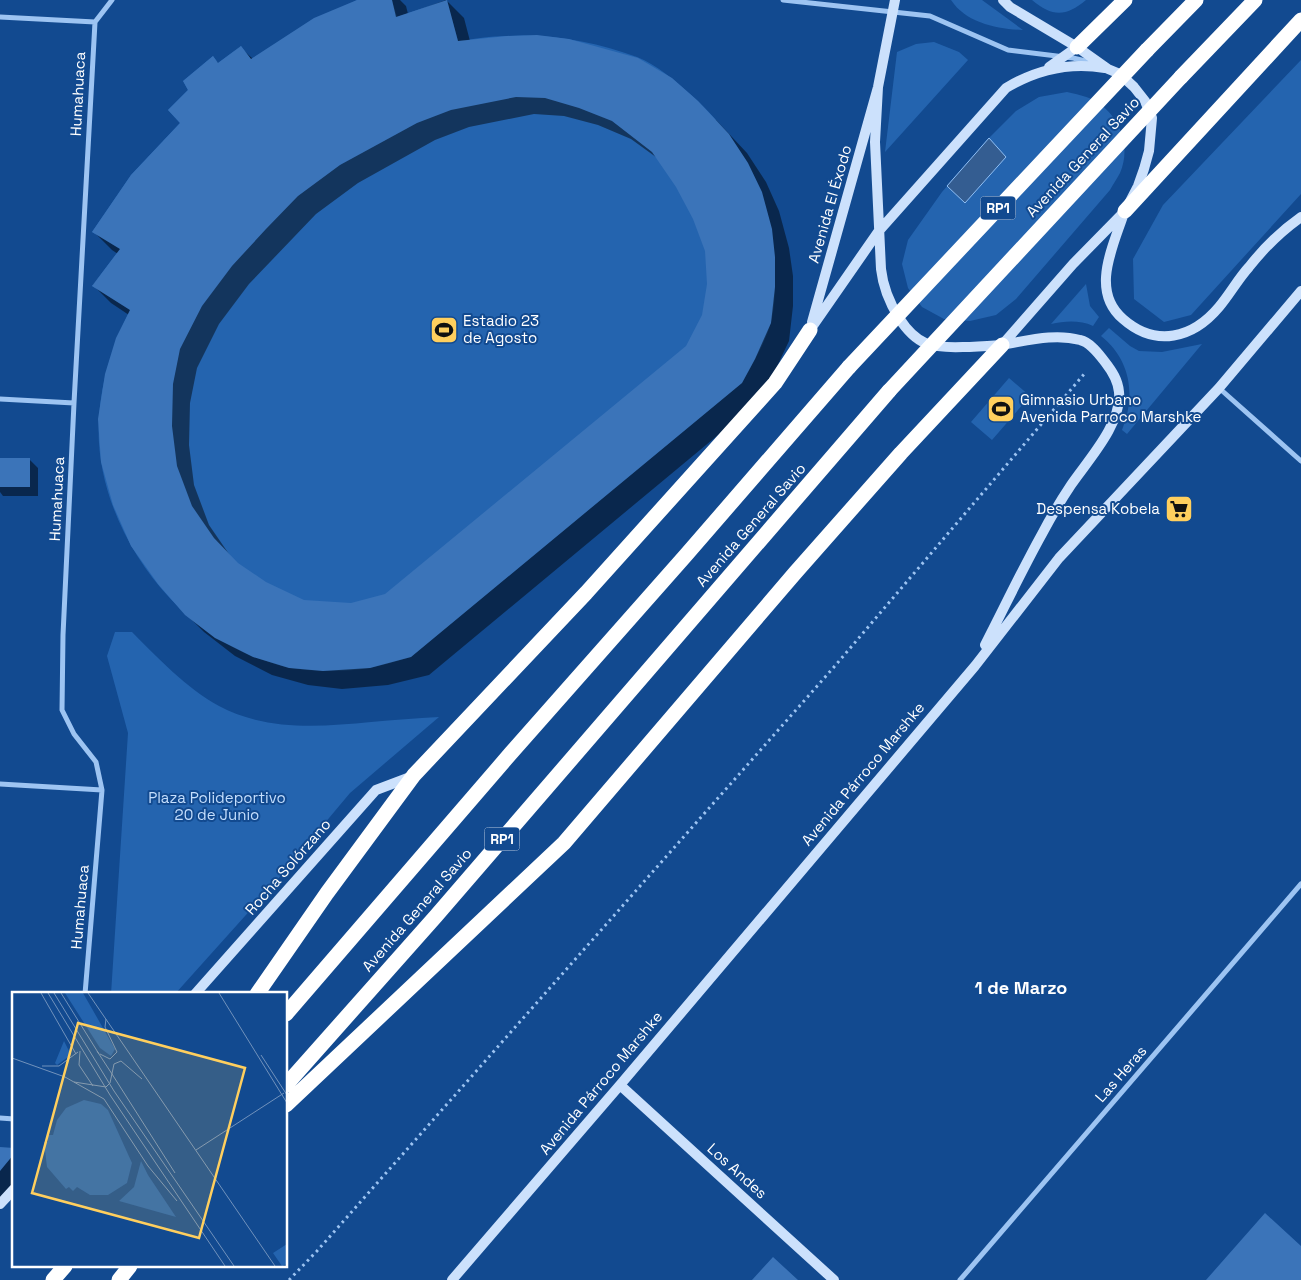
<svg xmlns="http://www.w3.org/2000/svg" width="1301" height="1280" viewBox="0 0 1301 1280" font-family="'Space Grotesk',sans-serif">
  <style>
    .green { fill: #2464af }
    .water { fill: #345d91; stroke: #8fbff5 }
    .shadow { fill: #0007; fill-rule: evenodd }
    .building { fill: #3b74b9; fill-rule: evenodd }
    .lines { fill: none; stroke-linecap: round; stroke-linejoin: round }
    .path { stroke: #9dc4f2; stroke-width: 3; stroke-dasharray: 2.5 4; stroke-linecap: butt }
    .street { stroke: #9dc4f2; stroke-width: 5 }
    .secondary { stroke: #cce1fc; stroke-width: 10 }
    .highway { stroke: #fff; stroke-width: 15 }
    .highway-bridge { stroke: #fff; stroke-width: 15 }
    .labels { text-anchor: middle; stroke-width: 4; stroke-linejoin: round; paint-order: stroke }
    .shield { fill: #124a90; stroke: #b8c9de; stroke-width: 1 }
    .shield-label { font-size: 14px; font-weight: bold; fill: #fff }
    .street-label { font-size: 15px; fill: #fff; stroke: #124a90 }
    .poi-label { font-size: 15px; fill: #fff; stroke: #124a90; text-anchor: start }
    .park-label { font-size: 15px; fill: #c4defd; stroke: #124a90 }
    .quarter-label { font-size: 18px; font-weight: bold; fill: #fff; stroke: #124a90 }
    .inset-road { fill: none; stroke: #7192bc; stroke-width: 1 }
    .view { fill: #ffcf5e; fill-opacity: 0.15; stroke: #ffcf5e; stroke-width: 2.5 }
    .inset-edge { fill: none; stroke: #fff; stroke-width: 2.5 }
  </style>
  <rect width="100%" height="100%" fill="#124a90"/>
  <path class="green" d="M357,0H392L397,17L447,0L458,41C474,39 491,36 507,36C550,33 597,42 637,57C657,65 674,80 690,94C743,141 775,200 775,273C775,288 775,306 771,322C767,339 751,367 742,383L411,657C397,661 384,665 370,668C345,672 316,672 291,668C284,667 276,664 269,662C172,633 92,520 99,418C101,380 113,345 130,310L92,286L120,249L92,232L131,175L180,123L168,110L188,90L183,81L213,56L218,63L241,46L251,59Z
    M951,0H982L1023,30C997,29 966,23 951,0Z
    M1032,0H1086C1066,17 1052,17 1032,0Z
    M934,42L959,52L968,60L885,152L897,52L916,44Z
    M1301,60V194L1191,315L1164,322L1134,299L1133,259L1163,205Z
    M1067,92C1075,94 1086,96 1093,100C1119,113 1132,146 1120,173C1117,179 1113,184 1110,190L1016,299L996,315L970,321L944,319L922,307L908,288L902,264L908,240L942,192L989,138L1016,111L1039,97Z
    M1086,284L1090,306L1099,317L1093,326C1080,320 1065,321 1051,324Z
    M1109,328L1130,346L1139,351L1162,352L1202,344L1127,434L1122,430C1136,396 1131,360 1101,336Z
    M1009,378L1030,396L992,440L971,422Z
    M115,632H132C158,658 186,688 219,706C266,731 319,727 371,722C394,720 416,718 439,717L350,793L272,886L175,994H111L128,733L107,656Z"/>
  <path class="water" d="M989,138L1006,157L965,203L947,186Z"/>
  <path class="shadow" d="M361,0H400L406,6L408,14L446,0L464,18L470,41L716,120L747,153L766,182L779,211L789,248L793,276V306L789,341L772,377L759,401L429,675L388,685L342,689L308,685L272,675L235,656L204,632L186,614L129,315L111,303L93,285L118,254L112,250L94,232L181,123L189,90L213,58L219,64L240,47L253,59ZM534,114L564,116L598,125L631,139L660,160L677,186L694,218L706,250L708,284L703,316L687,347L385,595L351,604L303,601L265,583L239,566L231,557L209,525L194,485L189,445L190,403L197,368L219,324L249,284L316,214L358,183L435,140L469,127Z
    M0,459H29L38,468V496H3L0,492Z
    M0,1148L14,1149V1193L0,1209Z"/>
  <path class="building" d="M357,0H392L396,17L447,0L458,41L507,36L537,35L569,39L638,58L672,78L698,101L729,134L748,163L762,192L772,229L775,257V287L771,323L755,359L742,383L411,657L370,668L323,671L289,668L253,657L215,638L185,615L158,584L131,546L113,505L101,462L98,419L105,374L116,338L130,310L92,286L120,249L92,232L131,175L180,123L168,110L188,90L183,81L213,56L218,63L241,46L251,59L314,18ZM516,97L545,98L579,108L612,121L652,152L676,187L693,219L705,251L707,284L702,315L686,346L385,594L351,603L304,600L266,582L238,563L214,538L192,506L177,466L172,426L173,384L180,349L202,306L232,266L266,229L298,196L340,165L417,123L451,110Z
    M0,458H30V487H0Z
    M0,1147L14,1148V1154L0,1171Z
    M1265,1213L1301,1246V1280H1206Z
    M773,1257L798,1280H752Z"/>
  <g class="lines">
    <path class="path" d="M289,1280L317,1251L834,667L1085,373"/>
    <path class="street" d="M783,0L930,16L1008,50L1073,58L1094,63
      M0,17L95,22
      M1219,388L1301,461
      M0,399L74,403
      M0,784L102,790
      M85,994L102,790L96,762L74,734L62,710L63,635L74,403L95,22L112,0
      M0,1118L14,1119
      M960,1280L1301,884"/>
    <path class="secondary" d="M1049,67L1077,47
      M878,87L875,142L881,269C883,287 889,302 899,318C917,346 932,348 963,347C976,347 988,346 1001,345C1027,341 1054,333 1080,340C1090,342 1099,354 1105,362C1112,371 1118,380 1119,392C1122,424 1088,460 1071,485C1061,500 1051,517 1042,534C1022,570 1004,608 985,645
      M1124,213C1113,247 1090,291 1123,319C1156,348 1193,338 1219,307C1230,294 1238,279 1249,267C1264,248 1281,231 1301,217
      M812,322L878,87L895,0
      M810,330L878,232L1006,88C1036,70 1070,62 1105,68
      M1002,345L1073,264L1125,211L1138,186L1144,169L1149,151L1152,118L1145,101L1134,87L1120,74L1108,69L1077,47L1010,7L1003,0
      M195,994L376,790L413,776
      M620,1085L834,1280
      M0,1204L14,1189
      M452,1280L620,1085L975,666L1059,558L1219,388L1301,291"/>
    <path class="highway" d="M1077,47L1125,0
      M1147,50L1196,0
      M1181,77L1255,0
      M1125,211L1301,20
      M257,994L327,893L414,775L586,593L775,383L810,330
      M286,1014L511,753L686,555L849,367
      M286,1085L436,916L889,391
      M286,1105L564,843L795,573L901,453L1002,345
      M53,1280L65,1266
      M119,1280L130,1266"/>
    <path class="highway-bridge" d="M849,367L1147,50
      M889,391L1181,77"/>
  </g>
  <defs>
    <g id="stadium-square" transform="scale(1.4375)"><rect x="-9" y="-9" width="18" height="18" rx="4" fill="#ffcf5e" stroke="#124a90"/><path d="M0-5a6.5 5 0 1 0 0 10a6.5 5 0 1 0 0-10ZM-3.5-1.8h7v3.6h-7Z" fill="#111"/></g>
    <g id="supermarket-square" transform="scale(1.4375)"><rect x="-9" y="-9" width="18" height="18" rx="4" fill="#ffcf5e" stroke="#124a90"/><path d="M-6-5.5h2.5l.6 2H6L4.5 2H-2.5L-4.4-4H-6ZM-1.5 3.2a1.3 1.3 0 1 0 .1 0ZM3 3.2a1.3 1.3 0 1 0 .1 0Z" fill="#111"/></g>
  </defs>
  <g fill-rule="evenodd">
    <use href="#stadium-square" x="444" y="330"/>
    <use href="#stadium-square" x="1001" y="409"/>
    <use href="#supermarket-square" x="1179" y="509"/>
  </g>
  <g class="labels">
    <g class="shield">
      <rect x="980.5" y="196.5" width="35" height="23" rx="4"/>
      <rect x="484.5" y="827.5" width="35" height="23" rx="4"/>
    </g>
    <g class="shield-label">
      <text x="998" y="213">RP1</text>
      <text x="502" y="844">RP1</text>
    </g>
    <g class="street-label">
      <text transform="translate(78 94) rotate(-87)" y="5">Humahuaca</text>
      <text transform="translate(1083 157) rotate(-47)" y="5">Avenida General Savio</text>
      <text transform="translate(830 204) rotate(-74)" y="5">Avenida El Éxodo</text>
      <text transform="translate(57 499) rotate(-87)" y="5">Humahuaca</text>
      <text transform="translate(751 525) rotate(-49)" y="5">Avenida General Savio</text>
      <text transform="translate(863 774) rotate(-50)" y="5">Avenida Párroco Marshke</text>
      <text transform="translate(288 867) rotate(-49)" y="5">Rocha Solórzano</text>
      <text transform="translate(80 907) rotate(-85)" y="5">Humahuaca</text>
      <text transform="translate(417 910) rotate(-49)" y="5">Avenida General Savio</text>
      <text transform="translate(1121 1074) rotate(-49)" y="5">Las Heras</text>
      <text transform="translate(601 1083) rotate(-50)" y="5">Avenida Párroco Marshke</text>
      <text transform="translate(737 1171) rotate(42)" y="5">Los Andes</text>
    </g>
    <g class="poi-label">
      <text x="463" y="326">Estadio 23<tspan x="463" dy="17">de Agosto</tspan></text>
      <text x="1020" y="405">Gimnasio Urbano<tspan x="1020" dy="17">Avenida Parroco Marshke</tspan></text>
      <text x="1160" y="514" text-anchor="end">Despensa Kobela</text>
    </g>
    <g class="park-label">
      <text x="217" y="803">Plaza Polideportivo<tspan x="217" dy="17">20 de Junio</tspan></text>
    </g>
    <g class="quarter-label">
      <text x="1021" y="994">1 de Marzo</text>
    </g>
  </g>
  <g transform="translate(12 992)">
    <rect width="275" height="275" fill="#124a90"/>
    <path d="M53,1H71L103,57L99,64L88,56ZM52,49L59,63L45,73L43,71ZM72,108L89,112L96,118L120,171L115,191L96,203H78L65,195L61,199L57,195L54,197L35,175L32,150H36V143H41L45,128L54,116ZM129,169L136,183L164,225L107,209L122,195ZM275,252V272L270,274L261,261Z" fill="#2464af"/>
    <path class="inset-road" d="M29,1L64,62M36,1L98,103L213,274M42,1L102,99L222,274M49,1L87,62M76,1L263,274M207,1L275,111M68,59L67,73L81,94M85,59L100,82M88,62L98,67L105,60L93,35L94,27M249,63L275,103M0,66L53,85L92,107M30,74H47L66,60M100,82L163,181M62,90L94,95L98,91L102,72L109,69L130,87M92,107L136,174L165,209M184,158L272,101"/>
    <path class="view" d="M66,31L233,76L187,246L20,201Z"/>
    <rect width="275" height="275" class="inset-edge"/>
  </g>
</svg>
